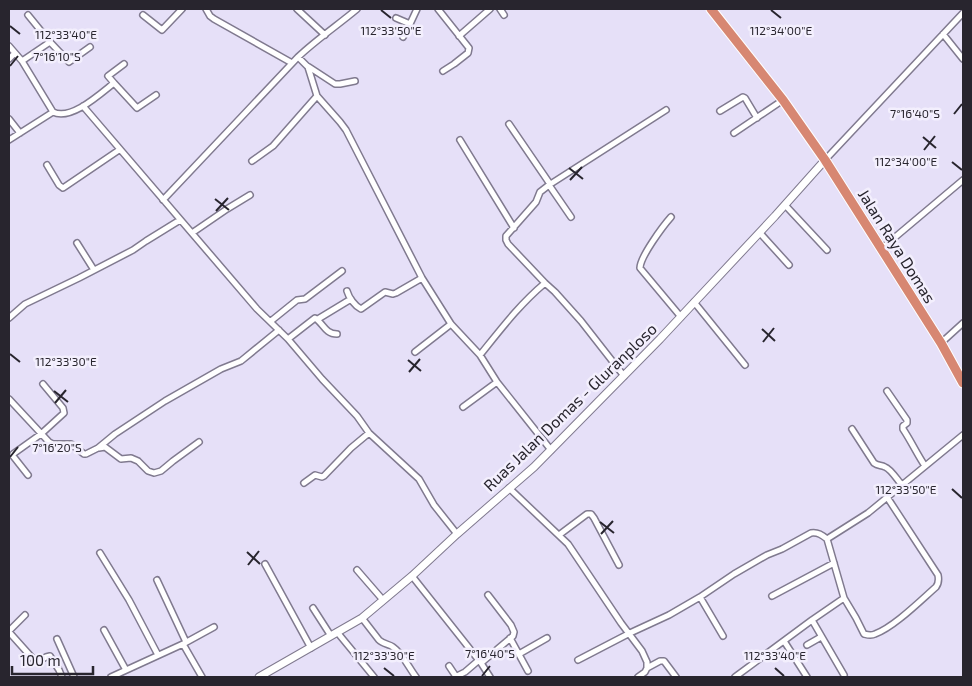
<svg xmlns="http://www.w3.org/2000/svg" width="972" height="686" viewBox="0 0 972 686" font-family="'Exo 2',sans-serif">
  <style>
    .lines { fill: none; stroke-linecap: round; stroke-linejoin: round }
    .minor-casing { stroke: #807a8f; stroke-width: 8 }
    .secondary-casing { stroke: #807a8f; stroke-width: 9 }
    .trunk-casing { stroke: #fff; stroke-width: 11 }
    .minor { stroke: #fff; stroke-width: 5 }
    .secondary { stroke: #fff; stroke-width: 7 }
    .trunk { stroke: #d78772; stroke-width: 9 }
    .ticks { fill: none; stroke: #28252e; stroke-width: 2 }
    .labels { text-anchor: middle; stroke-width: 5; stroke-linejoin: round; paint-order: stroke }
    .street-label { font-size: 16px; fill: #28252e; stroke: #f3effd }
    .ticks-label { font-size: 12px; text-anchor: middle; fill: #28252e; stroke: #f3effd; stroke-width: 5; stroke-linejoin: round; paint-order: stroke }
  </style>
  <rect width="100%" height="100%" fill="#e6e0f8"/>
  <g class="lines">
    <g class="minor-casing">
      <path id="minor" d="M206,9L210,16L214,19L292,63
        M297,9L325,35
        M438,9L469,48L468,53L454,64L443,71
        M500,9L504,15
        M143,15L162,30L182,9
        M396,18L410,24L417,9
        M943,34L963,59
        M459,36L490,9
        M403,37L410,24
        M50,42L69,62L90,47
        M9,46L22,61L53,112C71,121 100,94 114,83L137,108L156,95
        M298,57L308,67L317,96L340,122L346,130L422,278L451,324L480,355L497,382L551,450
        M9,59L15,53
        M22,61L50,42L28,15
        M309,67L335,84H340L355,81
        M114,83L108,76L124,64
        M83,106L257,309L288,339L322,379L357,416L369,433L419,479L434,505L457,534
        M720,111L743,97L745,98L757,118
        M9,119L20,133
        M509,124L550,184
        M734,133L783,100
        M9,140L53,112
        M460,140L514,228
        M825,160L963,13
        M252,161L273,146L317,96
        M47,165L59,185L63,188L119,150
        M549,185L571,217
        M163,200L298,57C317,39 338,25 357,9
        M785,205L827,250
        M671,217C663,226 640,257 640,268L681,317
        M192,233L227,209L250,195
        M760,233L789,265
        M77,243L94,270
        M881,249L963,180
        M347,291C349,298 355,306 361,309L385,292L393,294L396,293L422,278
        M694,302L745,365
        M9,318L25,304L79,278L133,250L146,241L180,220
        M318,319L351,299
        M271,321L297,300L305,299L342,271
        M288,339L315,318C323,323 325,334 337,334
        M941,343L963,323
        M415,352L451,324
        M480,355C501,329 519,305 545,283
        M624,376L581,321L555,292L545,283L508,244L506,240V236L536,202L540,192L549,185L666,110
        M887,391L907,420V423L903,426V429C911,441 917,454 925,466
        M9,399L49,442L53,444H71L84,454H86L98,448L115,434L165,401L221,369L241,361L279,330
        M463,407L497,382
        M852,429L874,463C878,466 881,465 885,467C891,469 898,481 902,485
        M99,448L105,447L121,459L131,458L138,461L148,471L154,473L161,471L173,461L199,442
        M28,475L13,456V454L41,434L64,413L63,408L43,384
        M304,483L315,475L322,477L324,476L351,448L369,433
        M509,488L568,544L621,623L642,651L647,662V668L645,672L638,677
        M559,535L587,514H591L594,518L619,565
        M827,539L868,513L963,435
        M100,553L129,600L158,655
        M265,564L311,648
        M357,570L383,600
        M412,576L481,663L490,677
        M157,580L186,642
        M772,596L834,563
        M700,597L723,636
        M313,608L331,636
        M362,618L379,640C383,644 389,644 393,647C403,654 409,668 416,677
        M812,620L844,675
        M104,630L126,670
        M9,631L25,615
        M9,632L35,661L37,662L46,657L50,656L59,670L62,677
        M337,632L374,677
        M510,638L528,671
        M57,639L74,677
        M784,641L807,677
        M183,644L202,677
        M807,645L821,637
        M519,654L547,638
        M578,660L630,633L669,615L700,597L734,574L767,555L782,549L811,533C818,532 822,535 827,539L844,598L856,618L864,634C868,635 871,636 875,634C894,627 920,601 936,587C939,583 939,580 938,575L887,497
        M481,663L513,636L514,632L511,625L488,595
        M449,666L455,675L457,676L465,672L479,660
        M647,668L660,661H664L676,677
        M111,677L183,644L214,627
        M735,677L812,620L844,598"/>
    </g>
    <g class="secondary-casing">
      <path id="secondary" d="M259,677L362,618L412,576L457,534L534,467L660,339L775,216L825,160"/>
    </g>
    <g class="trunk-casing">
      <path id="trunk" d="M711,9L783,100L825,160L941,343L963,383"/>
    </g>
    <use href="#minor" class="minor"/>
    <use href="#secondary" class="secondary"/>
    <use href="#trunk" class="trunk"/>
  </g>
  <path class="ticks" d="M381,10L391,18M771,10L781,18M10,26L20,34M10,66L18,56M954,114L962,104M923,137L936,148M924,150L935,136M952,162L962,170M569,168L583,179M570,180L582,167M215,199L229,210M216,211L228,198M762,329L775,341M763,342L774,328M10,354L20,362M408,360L421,371M409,372L420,359M54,391L68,402M55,403L66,390M10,457L18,447M952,489L962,498M600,522L614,533M601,534L613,521M247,552L260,564M248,565L259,551M384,668L394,676M775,668L784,676M482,676L490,666"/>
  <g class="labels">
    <g class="street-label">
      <text transform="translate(897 246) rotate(58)" y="6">Jalan Raya Domas</text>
      <text transform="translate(570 407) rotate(-44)" y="6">Ruas Jalan Domas - Gluranploso</text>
    </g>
  </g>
  <g class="ticks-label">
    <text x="781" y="35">112°34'00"E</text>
    <text x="391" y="35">112°33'50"E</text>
    <text x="66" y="39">112°33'40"E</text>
    <text x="57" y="61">7°16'10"S</text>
    <text x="915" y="118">7°16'40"S</text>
    <text x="906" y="166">112°34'00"E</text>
    <text x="66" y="366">112°33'30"E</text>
    <text x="57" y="452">7°16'20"S</text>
    <text x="906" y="494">112°33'50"E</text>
    <text x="490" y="658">7°16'40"S</text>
    <text x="384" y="660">112°33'30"E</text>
    <text x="775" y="660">112°33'40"E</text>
  </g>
  <rect width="972" height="686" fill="none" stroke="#28252e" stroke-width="20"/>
  <path d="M12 666v8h81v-8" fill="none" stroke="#28252e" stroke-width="2.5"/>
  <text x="20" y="666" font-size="15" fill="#28252e" stroke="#f3effd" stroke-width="4" paint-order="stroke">100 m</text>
</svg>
